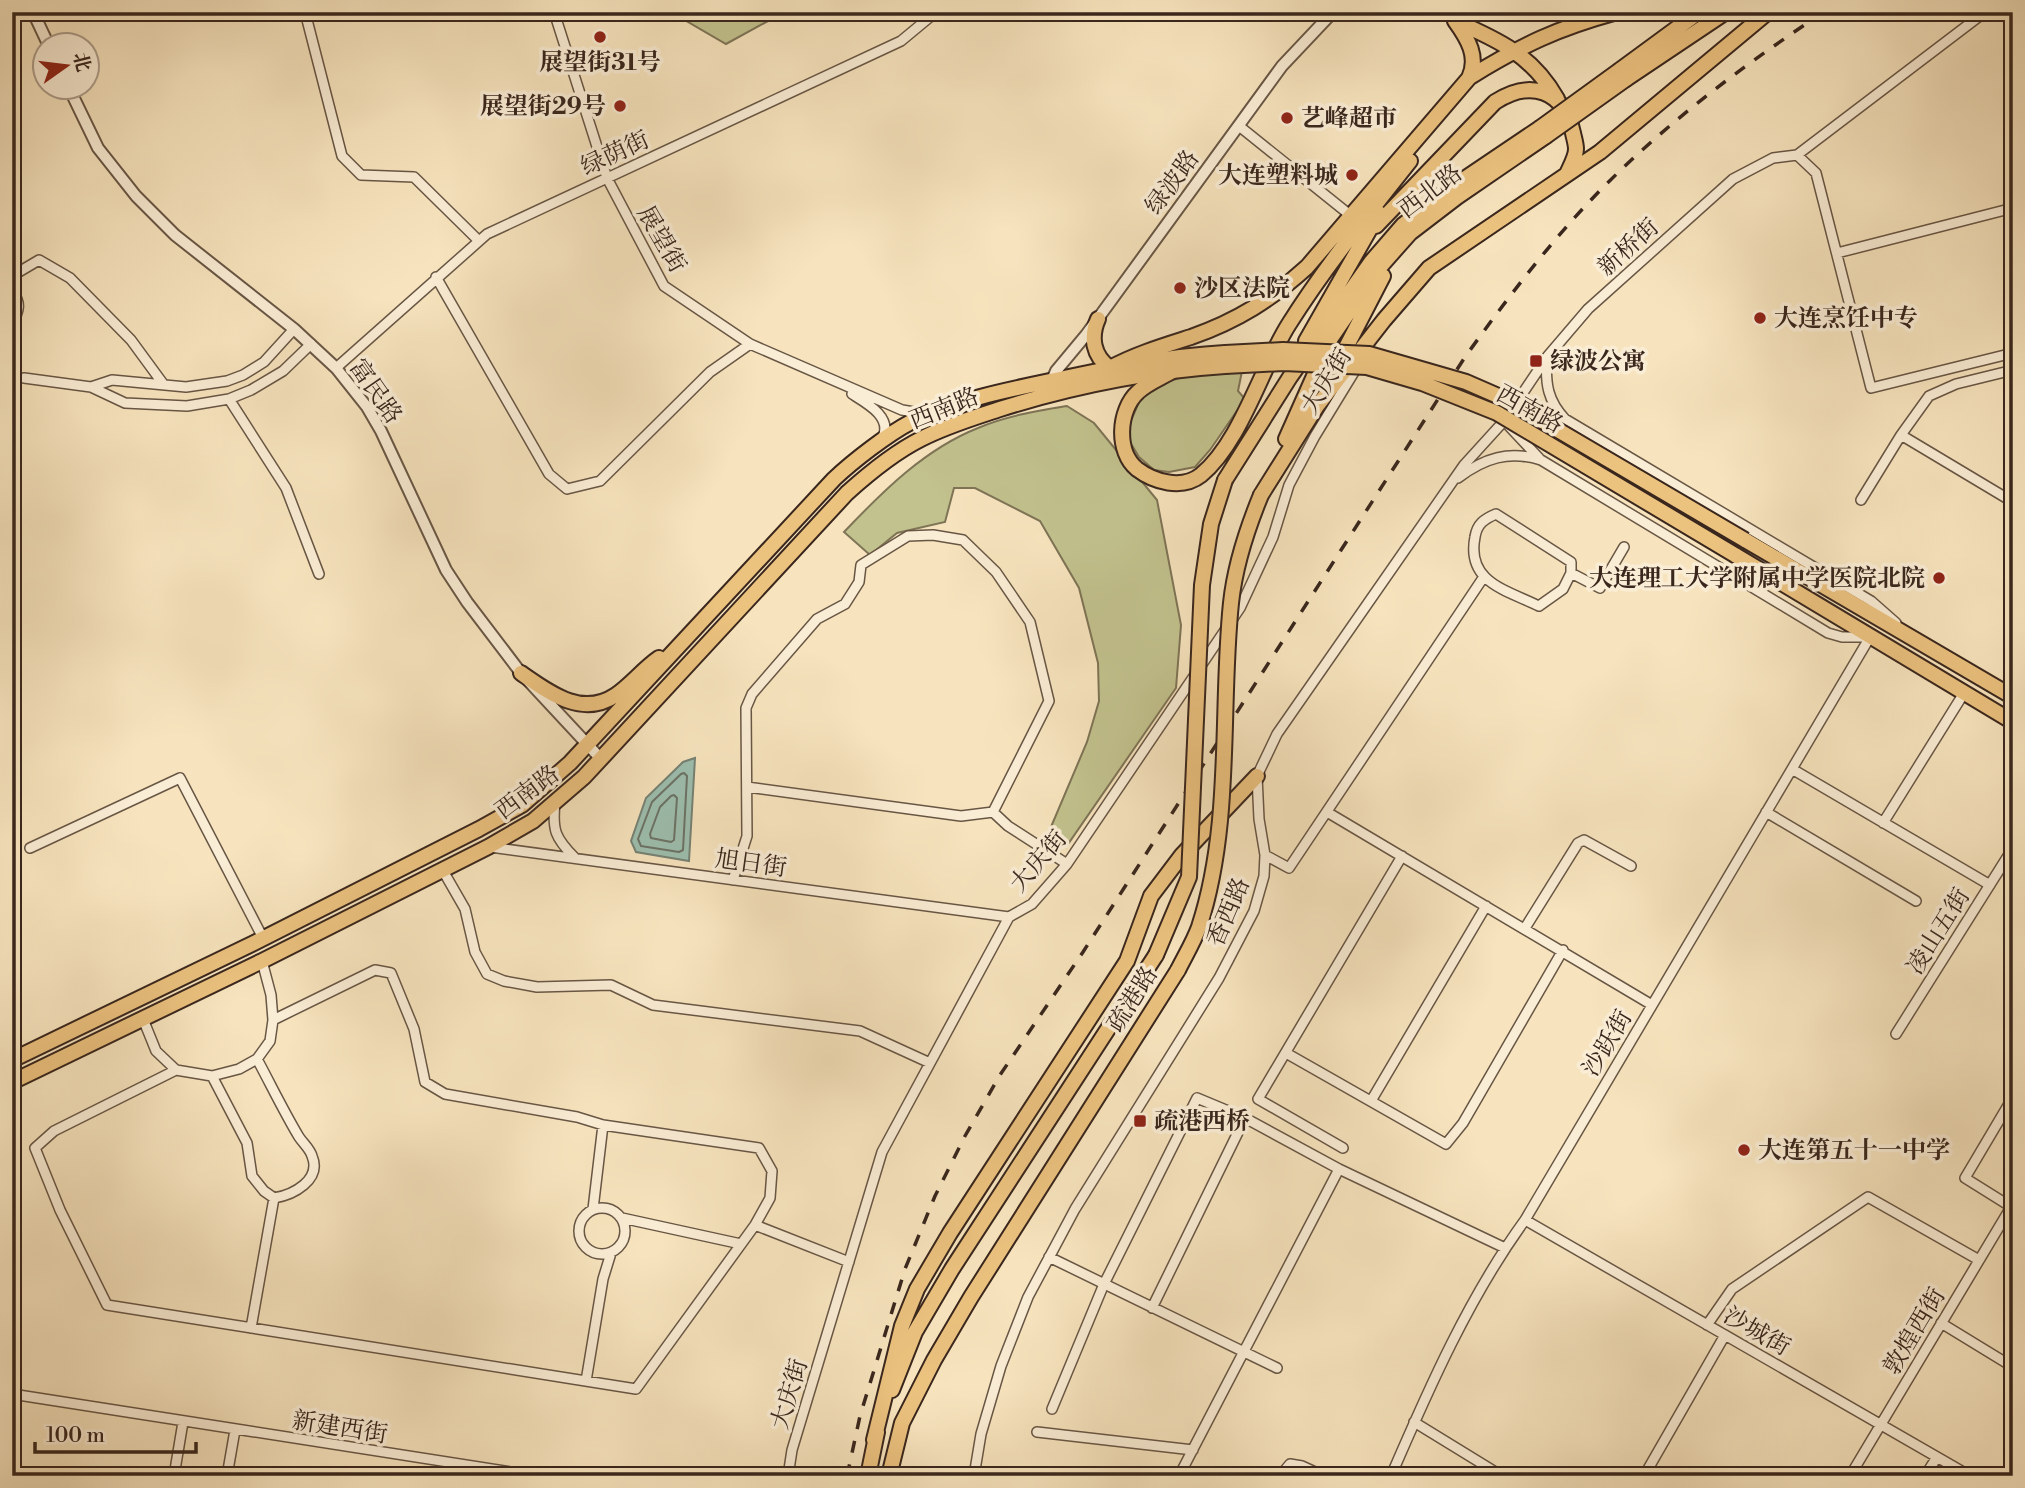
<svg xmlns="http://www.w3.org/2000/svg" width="2025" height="1488" viewBox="0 0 2025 1488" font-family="'Libre Bodoni','Noto Serif SC',serif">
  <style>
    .green { fill: #c2c28e; stroke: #7e7456; stroke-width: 2 }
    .water { fill: #9dbfb0; stroke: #758275; stroke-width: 2 }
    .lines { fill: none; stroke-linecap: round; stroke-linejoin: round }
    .shore { stroke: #6b7266; stroke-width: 2 }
    .minor-casing { stroke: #685645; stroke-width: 12 }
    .tertiary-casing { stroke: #685645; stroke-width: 14 }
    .primary-casing { stroke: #39261d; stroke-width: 18 }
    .trunk-casing { stroke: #39261d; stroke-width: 18 }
    .minor { stroke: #faedd5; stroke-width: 9 }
    .tertiary { stroke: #faedd5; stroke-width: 10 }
    .primary { stroke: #ecc27f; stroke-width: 14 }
    .trunk { stroke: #ecc27f; stroke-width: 14 }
    .rail { stroke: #39261d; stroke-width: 3.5; stroke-dasharray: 12 12; stroke-linecap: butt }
    .primary-bridge-casing { stroke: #39261d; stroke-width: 18; stroke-linecap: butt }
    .trunk-bridge-casing { stroke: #39261d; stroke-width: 18; stroke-linecap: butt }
    .primary-bridge { stroke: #ecc27f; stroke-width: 14 }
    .trunk-bridge { stroke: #ecc27f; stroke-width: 14 }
    .poi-dot { fill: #8f2418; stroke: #faedd5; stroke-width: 2.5 }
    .labels { text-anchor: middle; stroke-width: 7; stroke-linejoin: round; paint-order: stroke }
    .poi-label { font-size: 24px; font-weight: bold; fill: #39261d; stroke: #faedd5; text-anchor: start }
    .street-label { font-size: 24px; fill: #39261d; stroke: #faedd5 }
  </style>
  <rect width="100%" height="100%" fill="#f7e4be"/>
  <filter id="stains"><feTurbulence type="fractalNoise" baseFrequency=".00286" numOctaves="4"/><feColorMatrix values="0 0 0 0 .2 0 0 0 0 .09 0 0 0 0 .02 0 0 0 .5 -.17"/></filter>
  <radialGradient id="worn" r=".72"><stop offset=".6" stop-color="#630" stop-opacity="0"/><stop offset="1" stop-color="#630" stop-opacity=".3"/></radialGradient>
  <path class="green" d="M671,12H791L768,21L726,44Z
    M1242,371L1238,391L1245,399L1210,450L1195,467L1169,472L1154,470L1139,457L1130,442V423L1139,402L1150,388L1182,377Z
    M1067,406L1094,423L1157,500L1181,625L1176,688L1066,847L1048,834L1087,742L1099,701L1098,663L1079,588L1040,521L975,488H954L945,522L897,533L870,555L844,532C883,491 925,449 978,428C1006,416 1037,411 1067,406Z"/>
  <path class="water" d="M695,758L689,861L636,852L631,841L646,798L683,762Z"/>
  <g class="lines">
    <path class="shore" d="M681,774L684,773L687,776L683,850L679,852L641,846L638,839L652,802Z
      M671,796L674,795L677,798L674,840L671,842L651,838L650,834L660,807Z"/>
    <g class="minor-casing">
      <path id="minor" d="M305,12L342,156L361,175L414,177L479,241
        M554,12L607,178L664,286L750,344L902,410L926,414
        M1442,12L1455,21
        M1239,126L1350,215
        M1797,155L1985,12
        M1837,253L2013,208
        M12,276L39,260L70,278L131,340L164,385
        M436,277L549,474L567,489L600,481L710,372L750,344
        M12,290C21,303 20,310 12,323
        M1547,359C1545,384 1548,401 1565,419L1871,601L1896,623
        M336,368L487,234L901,41L936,12
        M24,378L91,387L125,403L187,406L229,399L251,390L283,371L311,344
        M91,387L112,380L186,387L227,381L243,375L264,362L294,329
        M852,394C868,404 892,417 883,437
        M229,399L286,488L319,574
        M1505,422L1539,458
        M1901,435L2013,502
        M1458,478C1484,458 1509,450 1541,460L1828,633L1842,637H1869
        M1861,500L1901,435L1929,396L1956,384L2013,370
        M1571,573L1563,589L1539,606C1506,590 1466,582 1475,537C1477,524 1484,519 1496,514L1571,562V573L1600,588L1624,547
        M1792,769L1990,885
        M747,787L961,816L993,812L1008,826L1067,864
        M555,802C552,830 555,838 575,858
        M1327,812L1652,1005
        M1766,812L1916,901
        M1883,823L1964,693
        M490,847L1009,917
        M30,848L180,778L263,938
        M1265,855L1289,868L1483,578
        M442,869L465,909L475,952L487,974L504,981L537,987L611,985L653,1005L860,1031L930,1063
        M733,880L747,836L746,708L752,694L817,619L845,604L859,582L861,565L908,536L933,535L963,540L996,572L1030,622L1049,701L993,812
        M1525,928L1578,843L1584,840L1631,866
        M143,1019L156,1051L176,1070L212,1076L239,1069L257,1059L270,1041L273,1020L271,995L262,961
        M1896,1034L2013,848
        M1286,1053L1446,1144L1463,1123L1563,950
        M176,1070L54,1131L35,1148L60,1210L107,1305L636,1389L755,1225L770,1198L772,1171L759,1148L603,1125L577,1117L445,1094L425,1082L414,1029L391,973L375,970L273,1020
        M212,1076L247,1143L252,1176L264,1191L274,1198C293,1195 322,1180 312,1156C310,1149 303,1143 299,1137C284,1112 271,1085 257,1059
        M2013,1097L1965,1178L2013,1208
        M1371,1101L1486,906
        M1343,1148L1258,1099L1402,856
        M579 1231a23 23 0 1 1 46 0a23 23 0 1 1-46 0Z
        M593,1209L603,1125
        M622,1218L741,1244
        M1525,1220L1970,1476
        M755,1225L849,1262
        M1049,1257L1277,1368
        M1152,1308L1245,1118
        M1941,1323L2013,1367
        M1707,1325L1732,1289L1868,1197L1979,1260
        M251,1328L274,1198
        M586,1381L603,1279L611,1253
        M12,1394L537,1476
        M1052,1409L1104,1284L1197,1098L1245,1118L1339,1169L1505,1248
        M1414,1422L1502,1476
        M1037,1432L1193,1450
        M174,1476L183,1422
        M227,1476L235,1430
        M788,1476L792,1450L882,1152L1009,917L1032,904L1067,864L1240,608L1273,537L1289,485L1315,436L1359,364
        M974,1476L981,1434L1001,1366L1028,1297L1075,1209L1219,978L1254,911L1264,876L1265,855L1259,819L1257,776L1277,734L1464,465L1504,421L1547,357L1588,309L1733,179L1773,158L1797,155L1816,173L1871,388L2013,353
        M1179,1476L1339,1169
        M1280,1476L1290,1464L1302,1466L1324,1476
        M1391,1476C1429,1388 1469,1297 1525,1220L1870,637
        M1644,1476L1725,1335
        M1850,1476L2011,1207
        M1925,1476L1937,1457"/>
    </g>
    <g class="tertiary-casing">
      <path id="tertiary" d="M33,12L49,46
        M69,88L98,148L136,196L175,235L294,329L336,368L367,407L381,431L446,570L467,602L521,673L601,759
        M1052,380L1056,371L1086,335L1282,66L1333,12"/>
    </g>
    <g class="primary-casing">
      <path id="primary" d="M1745,540L2013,697
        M1735,555L2013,722
        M521,673C550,693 582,718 616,695C632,684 643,669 659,658
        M12,1060L254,943L479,829L522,805L570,763L834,479C853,461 888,434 911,422C956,400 1007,390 1055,380C1111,368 1168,356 1225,353
        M12,1082L262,961L488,847L533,821L584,777L847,493C867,475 897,451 921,439C946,426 973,418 1000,409C1073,386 1149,371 1225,366"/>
    </g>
    <g class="trunk-casing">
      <path id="trunk" d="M1455,21C1499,40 1533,56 1557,99
        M1620,70L1699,12
        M1470,77C1522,45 1558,28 1617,12
        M1626,79L1726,12
        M1376,226L1495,102C1531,79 1564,90 1573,133C1574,138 1576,144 1576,149C1576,157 1570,167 1567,174
        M1098,319C1090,337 1093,356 1110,368C1136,354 1163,346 1191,337C1237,321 1272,299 1307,267L1469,78C1479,57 1468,39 1455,21
        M1306,341L1379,213
        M1339,361L1383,276
        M1174,370C1163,377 1147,383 1138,392C1118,410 1116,452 1137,469C1154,482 1182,490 1201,475C1241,442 1261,368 1289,324C1325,267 1368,214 1410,161
        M1286,439L1331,338L1379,268L1410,233L1457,197L1546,136
        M1225,480L1290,377L1371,262L1403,225L1451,188L1540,128
        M1261,495L1317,406L1384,320L1429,268L1600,152L1768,12
        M892,1390L915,1332L952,1269L1156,955
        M874,1440L902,1326L917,1289L950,1233L1127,961L1151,896L1182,855L1257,776
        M868,1476L877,1432
        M889,1476L902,1423L934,1360L971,1297L1178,970"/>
    </g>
    <use href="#minor" class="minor"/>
    <use href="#tertiary" class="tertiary"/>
    <use href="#primary" class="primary"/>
    <use href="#trunk" class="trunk"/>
    <path class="rail" d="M847,1476L860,1416L905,1269L935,1196L965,1136L1000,1075L1083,952L1465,357C1504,303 1543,251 1588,203C1658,129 1739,68 1824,12"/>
    <g class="primary-bridge-casing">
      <path id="primary-bridge" d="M1225,353L1283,350L1369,354L1466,382L1505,399L1745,540
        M1225,366L1284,363L1367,367L1422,383L1497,413L1735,555"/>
    </g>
    <g class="trunk-bridge-casing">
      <path id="trunk-bridge" d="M1540,128L1620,70
        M1546,136L1626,79
        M1156,955L1189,877L1202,585L1211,524L1225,480
        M1178,970C1185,956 1194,941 1199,927C1233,824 1220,708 1231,603C1235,565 1247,529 1261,495"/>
    </g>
    <use href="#primary-bridge" class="primary-bridge"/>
    <use href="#trunk-bridge" class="trunk-bridge"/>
  </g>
  <g class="poi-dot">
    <circle cx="600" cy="37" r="7"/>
    <circle cx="620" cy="106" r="7"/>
    <circle cx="1287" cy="118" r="7"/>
    <circle cx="1352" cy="175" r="7"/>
    <circle cx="1180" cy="288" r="7"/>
    <circle cx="1760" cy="318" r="7"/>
    <rect x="1529" y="354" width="14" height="14" rx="3.5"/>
    <circle cx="1939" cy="578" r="7"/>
    <rect x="1133" y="1114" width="14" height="14" rx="3.5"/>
    <circle cx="1744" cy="1150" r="7"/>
  </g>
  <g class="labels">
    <g class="poi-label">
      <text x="600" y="70" text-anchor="middle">展望街31号</text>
      <text x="606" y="114" text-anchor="end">展望街29号</text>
      <text x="1301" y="126">艺峰超市</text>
      <text x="1338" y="183" text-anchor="end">大连塑料城</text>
      <text x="1194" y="296">沙区法院</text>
      <text x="1774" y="326">大连烹饪中专</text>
      <text x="1550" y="369">绿波公寓</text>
      <text x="1925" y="586" text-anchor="end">大连理工大学附属中学医院北院</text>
      <text x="1154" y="1129">疏港西桥</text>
      <text x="1758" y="1158">大连第五十一中学</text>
    </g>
    <g class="street-label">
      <text transform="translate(615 153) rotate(-25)" y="8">绿荫街</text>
      <text transform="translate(1172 182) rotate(-54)" y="8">绿波路</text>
      <text transform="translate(1430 191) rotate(-37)" y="8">西北路</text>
      <text transform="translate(662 239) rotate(60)" y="8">展望街</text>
      <text transform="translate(1628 247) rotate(-42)" y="8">新桥街</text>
      <text transform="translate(1326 381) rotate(-58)" y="8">大庆街</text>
      <text transform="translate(376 391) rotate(55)" y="8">富民路</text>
      <text transform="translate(944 408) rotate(-22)" y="8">西南路</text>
      <text transform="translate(1530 409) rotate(29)" y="8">西南路</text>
      <text transform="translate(527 792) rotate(-37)" y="8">西南路</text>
      <text transform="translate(1038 861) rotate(-49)" y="8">大庆街</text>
      <text transform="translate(751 863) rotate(8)" y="8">旭日街</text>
      <text transform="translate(1228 912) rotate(-67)" y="8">香西路</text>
      <text transform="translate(1938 931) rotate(-58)" y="8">凌山五街</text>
      <text transform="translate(1132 999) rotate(-58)" y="8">疏港路</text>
      <text transform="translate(1607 1043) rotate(-59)" y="8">沙跃街</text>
      <text transform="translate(1757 1331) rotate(30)" y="8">沙城街</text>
      <text transform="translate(1914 1331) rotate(-59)" y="8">敦煌西街</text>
      <text transform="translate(789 1394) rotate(-73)" y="8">大庆街</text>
      <text transform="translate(340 1427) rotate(9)" y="8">新建西街</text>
    </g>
  </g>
  <rect width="2025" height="1488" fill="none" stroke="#f7e4be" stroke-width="42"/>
  <rect x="14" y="14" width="1997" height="1460" fill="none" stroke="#39261d" stroke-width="3.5"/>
  <rect x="21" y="21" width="1983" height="1446" fill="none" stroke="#39261d" stroke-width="2"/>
  <g transform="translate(66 66) rotate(76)"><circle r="33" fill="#faedd5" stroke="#ad9d8b" stroke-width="2"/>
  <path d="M0-5L12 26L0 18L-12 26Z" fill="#8f2418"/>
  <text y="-10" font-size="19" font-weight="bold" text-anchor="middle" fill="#39261d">北</text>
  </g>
  <path d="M35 1442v10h161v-10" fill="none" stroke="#39261d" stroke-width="3.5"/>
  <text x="46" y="1442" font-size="21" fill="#39261d" stroke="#faedd5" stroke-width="5" paint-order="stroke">100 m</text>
  <rect width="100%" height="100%" filter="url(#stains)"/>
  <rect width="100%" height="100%" fill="url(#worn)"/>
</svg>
